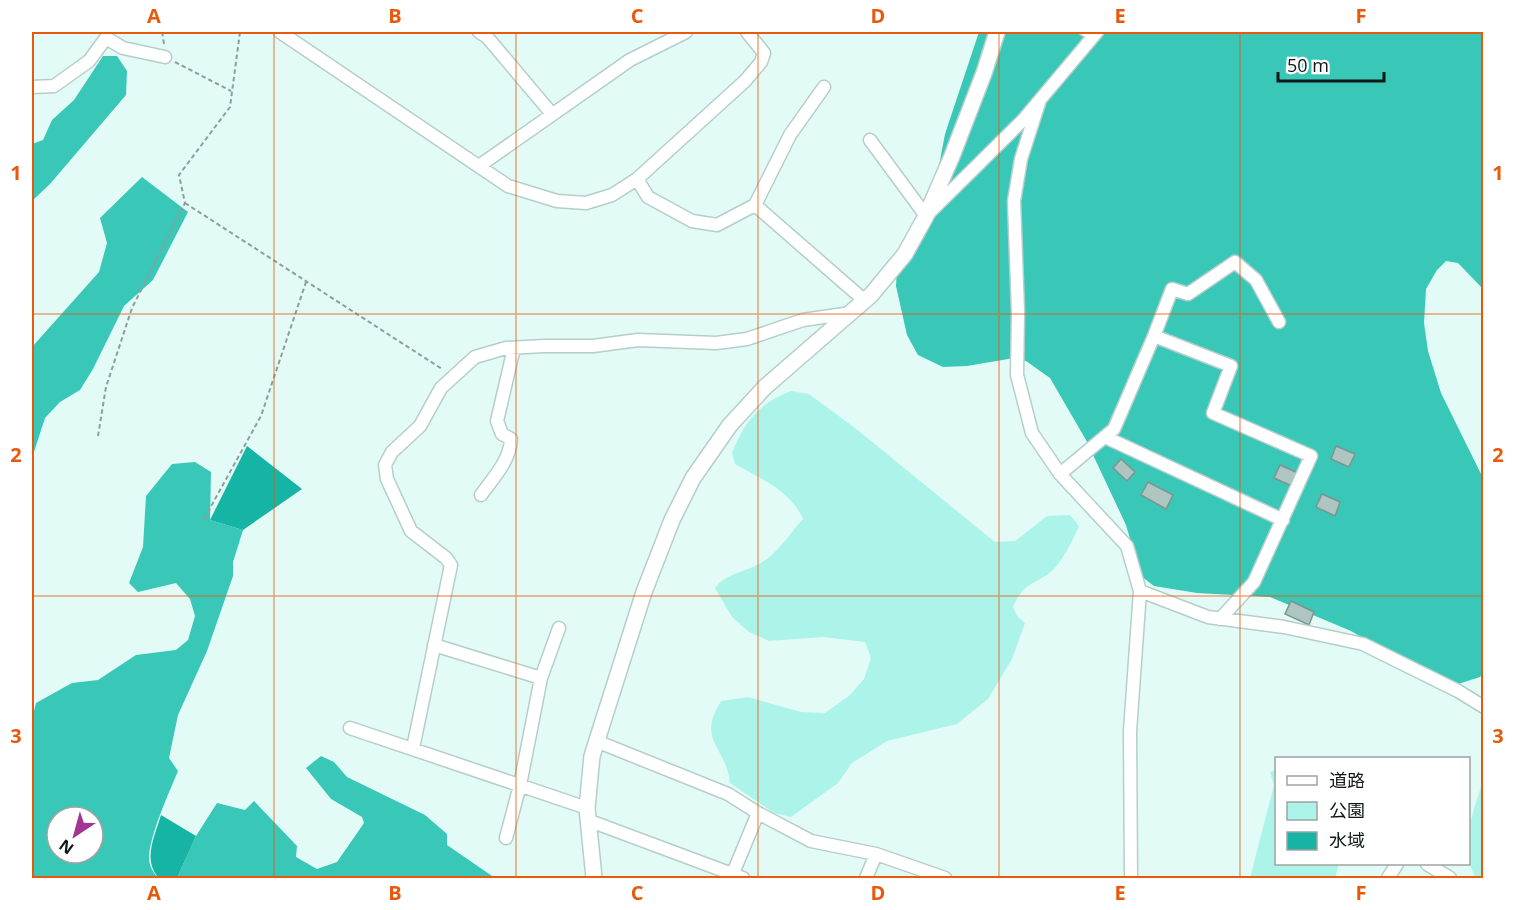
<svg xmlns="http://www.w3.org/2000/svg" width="1515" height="910" viewBox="0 0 1515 910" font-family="'Open Sans','Noto Sans JP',sans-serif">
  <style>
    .green { fill: #acf4e9 }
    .forest { fill: #39c7b7; fill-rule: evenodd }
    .water { fill: #16b4a4 }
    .building { fill: #aec6c2; stroke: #7d9490; stroke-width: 1.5 }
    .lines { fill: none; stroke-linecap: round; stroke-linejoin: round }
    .service-casing { stroke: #b6ceca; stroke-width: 9 }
    .minor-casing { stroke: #b6ceca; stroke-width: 15 }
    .tertiary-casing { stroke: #b6ceca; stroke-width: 18 }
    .path { stroke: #8c9f9b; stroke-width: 2; stroke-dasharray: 4.5 3; stroke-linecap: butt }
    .service { stroke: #fff; stroke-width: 6 }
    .minor { stroke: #fff; stroke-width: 12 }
    .tertiary { stroke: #fff; stroke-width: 15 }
    .grid { fill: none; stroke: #e8590c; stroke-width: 1.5; stroke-opacity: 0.55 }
    .neatline { fill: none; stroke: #e8590c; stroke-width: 2 }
    .grid-label { font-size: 20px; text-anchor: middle; font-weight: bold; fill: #e8590c }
  </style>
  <rect width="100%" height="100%" fill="#e2fbf6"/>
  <path class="green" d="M791,391L809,394L855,428L995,542L1015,541L1047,516L1070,515L1079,526C1072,542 1061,565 1047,575C1029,586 1023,585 1013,607L1017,616L1025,623L1012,659L988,699L957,724L887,741L852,763L838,783L791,817L774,813L730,783C726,745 696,742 721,701L748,697L801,712L825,713L850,695L864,679L871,658L865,642L823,637L769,641L749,632L732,617L715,588C728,571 751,572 768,558C781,548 792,531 803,519C789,489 762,480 735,464L732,453C745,421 758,404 791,391Z
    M1276,770V864H1339L1335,878H1250L1274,785L1270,772Z
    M1483,781V878H1476C1458,848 1473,812 1483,781Z"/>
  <path class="forest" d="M979,32H1483V289L1458,263L1446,261L1437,270L1426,289L1424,323L1428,351L1441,393L1483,478V673L1480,677L1458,684L1431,678L1351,631L1270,597L1197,593L1154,586L1141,576L1126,525L1086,440L1050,378L1026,361L1014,358L967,366L943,367L918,355L907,335L896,286L898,250L934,192L945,134Z
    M103,56H117L127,71L126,95L50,184L32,201V144L43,140L52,120L74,100Z
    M142,177L188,212L153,280L124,306L93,369L80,390L60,402L45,418L32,458V347L99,272L107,243L100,218Z
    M195,462L211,472L210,520L243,530L233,562V576L207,651L178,715L169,758L178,771C169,793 150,834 149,857C149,866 153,873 159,878H32V719L36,703L72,683L98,680L136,655L176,650L188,640L195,616L190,599L176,583L138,592L129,583L143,547L146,496L172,464ZM57,817H93V853H57Z
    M321,756L334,762L347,777L425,815L447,834V845L495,878H177L196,836L217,803L245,810L254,801L297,846L296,857L317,869L337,862L364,823L362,817L331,799L306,768Z"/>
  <path class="water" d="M247,446L302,489L243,530L210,520Z
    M161,815L196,836L177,878H159C142,860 155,836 161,815Z"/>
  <path class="building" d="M1336,446L1355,454L1349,467L1331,459Z
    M1121,459L1135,472L1127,481L1113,468Z
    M1280,465L1298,473L1292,486L1274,478Z
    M1148,482L1173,495L1166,509L1141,495Z
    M1322,494L1340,502L1335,516L1316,507Z
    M1291,601L1314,612L1309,625L1285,614Z"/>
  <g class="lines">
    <g class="service-casing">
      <path id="service" d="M1083,32L1091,36"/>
    </g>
    <g class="minor-casing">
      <path id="minor" d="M280,32L508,186L557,201L586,203L612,195L637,179L745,81L761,62L764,53L747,32
        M479,32L487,37L552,114
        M32,87L54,86L89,61L106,38L123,48L165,57
        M824,87L790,135L755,205L865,301
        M1040,100L1021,159L1014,201L1018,312L1017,375L1032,433L1060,474L1127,546L1140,591L1130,731L1131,878
        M870,140L926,216L1023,120L1097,32
        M479,166L630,60L686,32
        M637,179L648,197L692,221L717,225L755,205
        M1154,336L1172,289L1188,294L1235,262L1256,280L1279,322
        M1105,437L1283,520
        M1060,474L1114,429L1154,336L1231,366L1213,413L1311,456L1254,582L1220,619
        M481,495C493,478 510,461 511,439L502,434L497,421L514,348
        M1140,591L1208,617L1284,627L1363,644L1458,691L1484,707
        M434,645L541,678L520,785L506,838
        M541,678L559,628
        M350,728L587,808
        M596,741L728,794L758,813L811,841L876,854L945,878
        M413,748L451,565L446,558L411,531L387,479L385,465L392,452L420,426L441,388L475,357L506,348L544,346H593L638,340L716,343L747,339L803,320L851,313
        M590,821L743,878
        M1427,864L1450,878
        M731,878L758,813
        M866,878L876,854
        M1388,878L1397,864"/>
    </g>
    <g class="tertiary-casing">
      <path id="tertiary" d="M594,878L587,808L592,756L644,592L672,520L693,478L730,425L765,387L871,295L905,254L926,216L952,156L984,73L997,32"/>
    </g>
    <path class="path" d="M162,32L164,44
      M175,62L231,91
      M185,203L442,369
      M98,436L106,387L132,308L185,203L179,175L230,107L240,32
      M204,519L261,416L306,282"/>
    <use href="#service" class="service"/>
    <use href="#minor" class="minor"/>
    <use href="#tertiary" class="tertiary"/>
  </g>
  <path class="grid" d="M274,32V878M516,32V878M758,32V878M999,32V878M1240,32V878M32,314H1484M32,596H1484"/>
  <rect width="1515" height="910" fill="none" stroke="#ffffff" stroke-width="66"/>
  <rect x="1275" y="757" width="195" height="108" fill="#ffffff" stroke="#9fa3a2" stroke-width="1.5"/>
  <rect x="1287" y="776" width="30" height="9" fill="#ffffff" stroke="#9fa3a2" stroke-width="1.5"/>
  <text x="1329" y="787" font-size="18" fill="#0f1816">道路</text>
  <rect x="1287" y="802" width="30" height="18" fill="#acf4e9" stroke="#9fa3a2" stroke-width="1.5"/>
  <text x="1329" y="817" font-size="18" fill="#0f1816">公園</text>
  <rect x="1287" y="832" width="30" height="18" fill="#16b4a4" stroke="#9fa3a2" stroke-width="1.5"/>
  <text x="1329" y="847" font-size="18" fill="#0f1816">水域</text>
  <g transform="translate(75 835) rotate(216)"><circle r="28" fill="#ffffff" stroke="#9fa3a2" stroke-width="1.5"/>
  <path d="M0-4.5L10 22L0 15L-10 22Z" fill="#a23493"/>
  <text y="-9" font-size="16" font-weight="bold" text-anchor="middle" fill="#0f1816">N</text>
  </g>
  <path d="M1278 72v9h106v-9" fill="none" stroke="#0f1816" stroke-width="3"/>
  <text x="1287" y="72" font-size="18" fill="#0f1816" stroke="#ffffff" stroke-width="4.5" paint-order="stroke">50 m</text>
  <rect x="33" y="33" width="1449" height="844" class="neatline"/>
  <g class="grid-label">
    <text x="154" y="23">A</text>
    <text x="395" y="23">B</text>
    <text x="637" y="23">C</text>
    <text x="878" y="23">D</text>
    <text x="1120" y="23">E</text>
    <text x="1361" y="23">F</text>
    <text x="16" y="180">1</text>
    <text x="1498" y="180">1</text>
    <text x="16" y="462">2</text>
    <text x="1498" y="462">2</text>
    <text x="16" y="743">3</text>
    <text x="1498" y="743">3</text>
    <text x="154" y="900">A</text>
    <text x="395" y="900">B</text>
    <text x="637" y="900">C</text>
    <text x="878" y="900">D</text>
    <text x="1120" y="900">E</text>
    <text x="1361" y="900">F</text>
  </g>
</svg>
